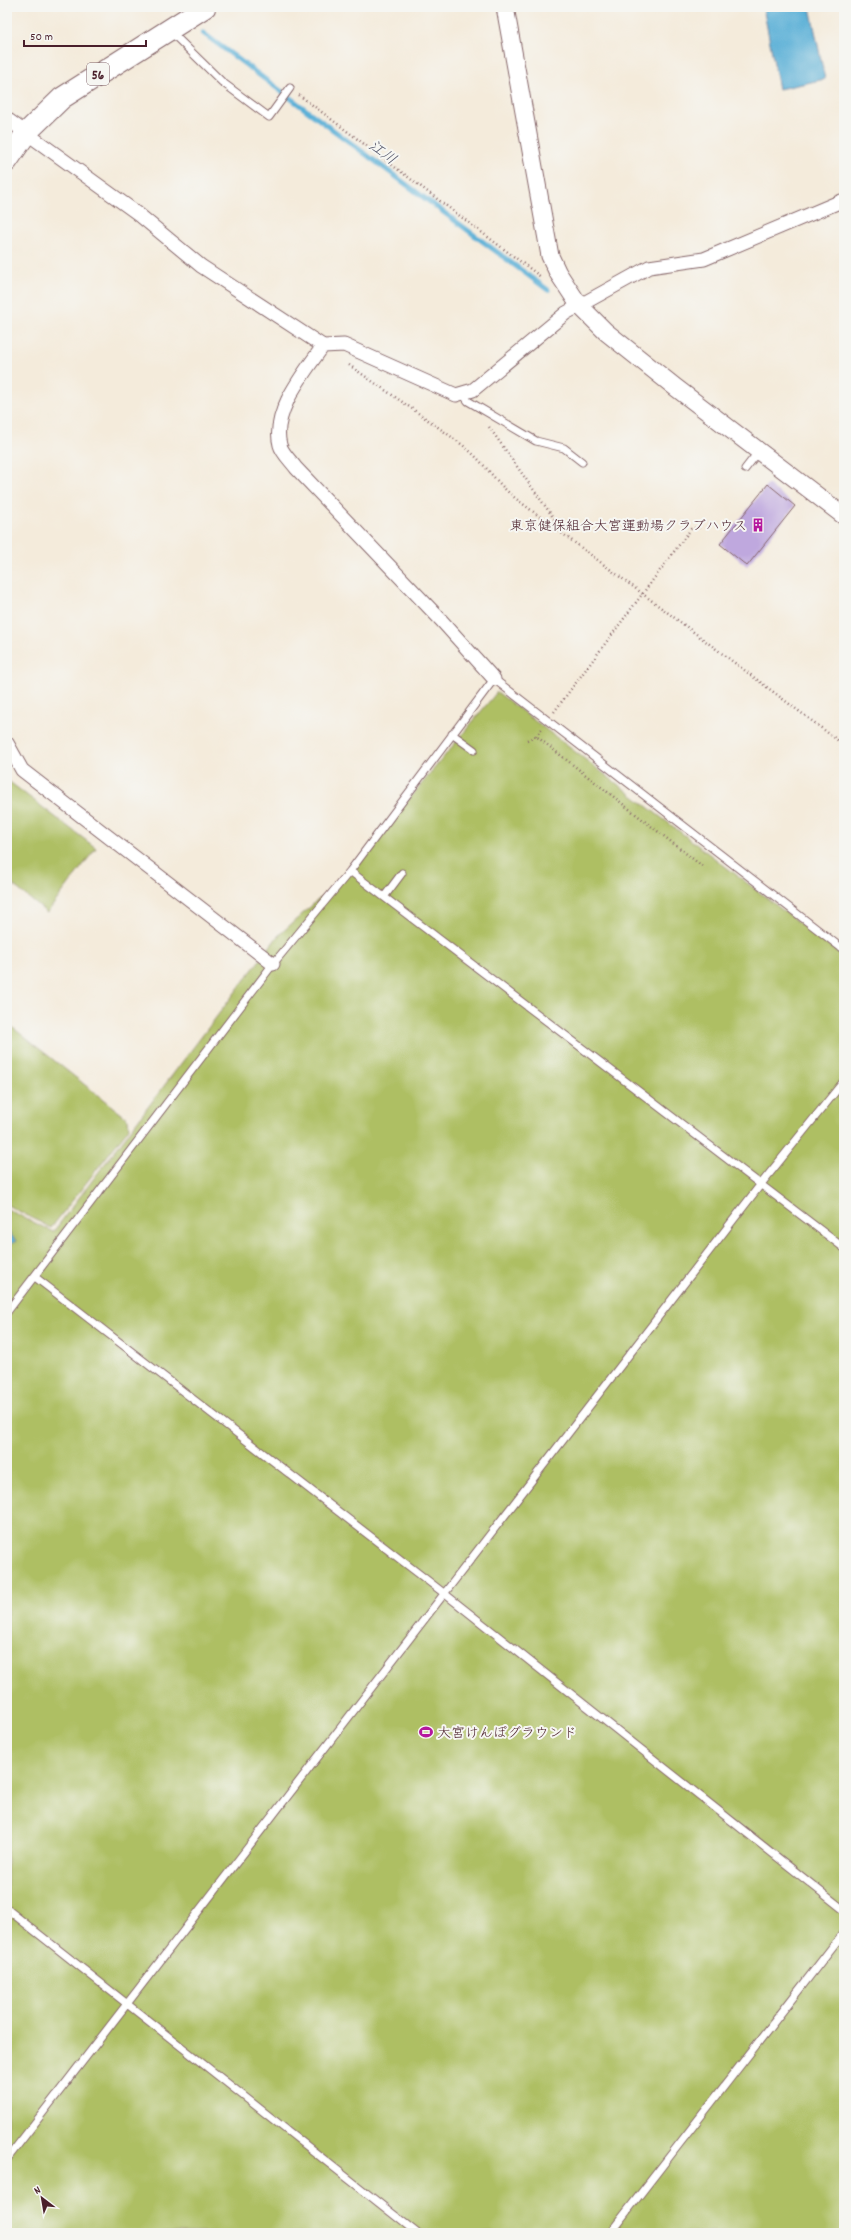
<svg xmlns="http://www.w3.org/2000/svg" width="851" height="2240" viewBox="0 0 851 2240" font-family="Dekko,'Klee One',sans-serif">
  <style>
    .green { fill: #aebf63; stroke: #7c6f47 }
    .water { fill: #5bb0d7; stroke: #526881 }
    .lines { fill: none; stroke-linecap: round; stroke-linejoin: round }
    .stream { stroke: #5bb0d7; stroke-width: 5 }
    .building { fill: #bfa8de }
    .service-casing { stroke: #866669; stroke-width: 9 }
    .minor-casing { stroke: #866669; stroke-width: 15 }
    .tertiary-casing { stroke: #866669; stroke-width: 19 }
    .primary-casing { stroke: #866669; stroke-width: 23 }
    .path { stroke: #866669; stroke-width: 2.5; stroke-dasharray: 1 3; stroke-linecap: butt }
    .service { stroke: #fff; stroke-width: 7 }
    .minor { stroke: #fff; stroke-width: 13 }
    .tertiary { stroke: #fff; stroke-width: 17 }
    .primary { stroke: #fff; stroke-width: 21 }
    .labels { text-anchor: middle; stroke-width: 4; stroke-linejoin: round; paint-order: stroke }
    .shield { fill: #f6f6f2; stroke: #7e6067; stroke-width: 1 }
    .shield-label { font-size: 13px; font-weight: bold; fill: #4a1f2b }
    .poi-label { font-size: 14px; fill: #4a1f2b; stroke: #f6f6f2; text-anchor: end }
    .water-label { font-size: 15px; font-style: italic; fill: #505267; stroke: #f6f6f2 }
  </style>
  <rect width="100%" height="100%" fill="#f6f6f2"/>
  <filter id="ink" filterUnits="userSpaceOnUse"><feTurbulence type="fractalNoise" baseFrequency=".025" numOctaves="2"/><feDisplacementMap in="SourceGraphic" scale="8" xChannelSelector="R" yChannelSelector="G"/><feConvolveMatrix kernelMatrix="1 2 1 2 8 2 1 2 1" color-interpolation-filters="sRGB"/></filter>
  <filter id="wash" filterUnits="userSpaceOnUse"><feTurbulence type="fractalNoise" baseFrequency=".012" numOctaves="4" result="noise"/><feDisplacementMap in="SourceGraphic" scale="16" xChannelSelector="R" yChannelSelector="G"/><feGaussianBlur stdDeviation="0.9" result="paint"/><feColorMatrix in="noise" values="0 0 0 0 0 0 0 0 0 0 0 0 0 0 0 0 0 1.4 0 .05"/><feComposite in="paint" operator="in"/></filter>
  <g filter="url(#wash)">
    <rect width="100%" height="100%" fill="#f4ebdb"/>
    <path class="green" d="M497,692L844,957V2233H7V1209L53,1232L278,936L350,871Z
      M7,780L96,848L47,913L7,880Z
      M7,1023L128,1119L129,1128L51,1228L7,1205Z"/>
    <path class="water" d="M763,7H810L825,79L779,89Z
      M7,1230L16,1241L7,1246Z"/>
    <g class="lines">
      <path class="stream" d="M203,33L548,290"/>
    </g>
    <g id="blocks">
      <path class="building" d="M768,484L795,506L747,566L720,544Z"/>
    </g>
  </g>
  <g filter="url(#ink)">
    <use href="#blocks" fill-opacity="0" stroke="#866669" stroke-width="1"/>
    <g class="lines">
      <g class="service-casing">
        <path id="service" d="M170,31L222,82L269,117L290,88
          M463,394L468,401L536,441L564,448L582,462
          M745,469L759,451
          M452,734L474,750
          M350,871L844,1248
          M384,897L402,873
          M35,1277L445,1594L844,1910
          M7,1312L273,964L350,871L494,679L844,950
          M7,1909L417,2233
          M7,2159L761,1184L844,1081
          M610,2233L844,1932"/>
      </g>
      <g class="minor-casing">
        <path id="minor" d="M7,119L137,213L201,266L323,346L344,345L456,395L473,390L566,313L649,267L704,259L844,200
          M323,346C305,372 271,412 280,445C282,453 291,461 296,468L441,620L494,679
          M7,743L22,770L273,964"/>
      </g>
      <g class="tertiary-casing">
        <path id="tertiary" d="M505,7L550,256L558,273L579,305L606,332L675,387L844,516"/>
      </g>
      <g class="primary-casing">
        <path id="primary" d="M7,161L27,132L62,98L205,7"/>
      </g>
      <path class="path" d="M299,95L541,277
        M349,365C386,391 425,417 461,444C482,459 495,482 515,498L844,745
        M489,427L555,520L551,526
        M554,712L691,529L700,527
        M536,736L542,729
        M527,740L536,736L702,866"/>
      <use href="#service" class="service"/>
      <use href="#minor" class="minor"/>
      <use href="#tertiary" class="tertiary"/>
      <use href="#primary" class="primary"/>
    </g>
  </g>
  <defs>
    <g id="building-bare" transform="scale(1.08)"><path d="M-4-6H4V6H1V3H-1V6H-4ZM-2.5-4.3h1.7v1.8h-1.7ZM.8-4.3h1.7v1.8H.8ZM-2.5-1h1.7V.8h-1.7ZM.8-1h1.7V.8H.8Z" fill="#b5179e" stroke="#f6f6f2" stroke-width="2.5" paint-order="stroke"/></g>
    <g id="stadium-bare" transform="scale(1.08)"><path d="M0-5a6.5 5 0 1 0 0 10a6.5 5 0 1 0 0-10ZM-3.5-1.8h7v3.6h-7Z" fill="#b5179e" stroke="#f6f6f2" stroke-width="2.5" paint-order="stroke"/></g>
  </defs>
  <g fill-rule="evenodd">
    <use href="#building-bare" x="758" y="525"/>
    <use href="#stadium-bare" x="426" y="1732"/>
  </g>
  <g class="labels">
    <rect class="shield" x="87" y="63" width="22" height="22" rx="3"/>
    <g class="shield-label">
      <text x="98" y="79">56</text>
    </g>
    <g class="poi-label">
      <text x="747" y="530">東京健保組合大宮運動場クラブハウス</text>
      <text x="437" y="1737" text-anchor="start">大宮けんぽグラウンド</text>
    </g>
    <g class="water-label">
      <text transform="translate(383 152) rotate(37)" y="5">江川</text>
    </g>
  </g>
  <rect width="851" height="2240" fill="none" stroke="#f6f6f2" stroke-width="24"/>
  <g transform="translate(42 2198) rotate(329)" stroke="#f6f6f2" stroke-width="3" paint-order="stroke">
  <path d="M0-3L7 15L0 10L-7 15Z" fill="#4a1f2b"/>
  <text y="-6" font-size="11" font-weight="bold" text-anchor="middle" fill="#4a1f2b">N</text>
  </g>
  <path d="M24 40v6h122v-6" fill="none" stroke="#4a1f2b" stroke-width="2"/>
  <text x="30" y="40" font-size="12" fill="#4a1f2b" stroke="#f6f6f2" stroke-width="3" paint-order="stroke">50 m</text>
</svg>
